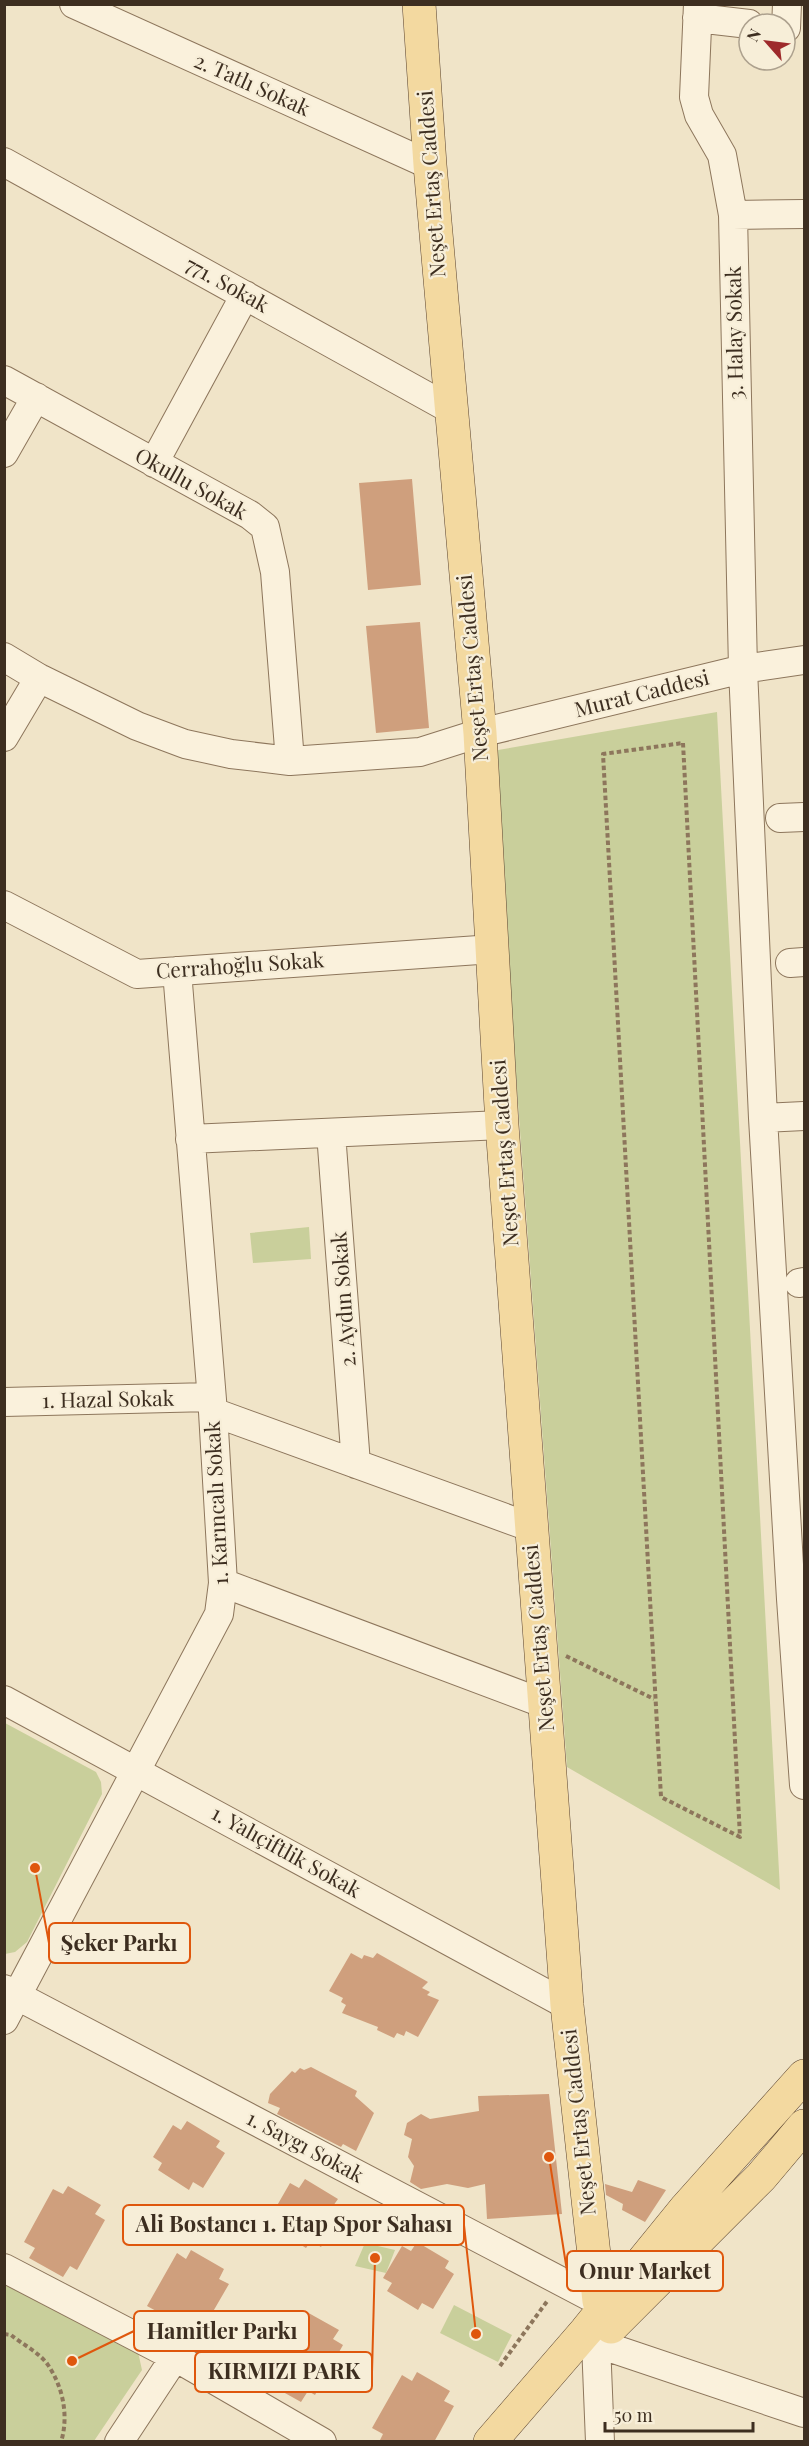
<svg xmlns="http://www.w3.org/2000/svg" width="809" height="2446" viewBox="0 0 809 2446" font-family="'Playfair Display',serif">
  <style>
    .green { fill: #c9cf9b }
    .building { fill: #cf9f7d }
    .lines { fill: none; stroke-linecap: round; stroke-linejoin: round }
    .minor-casing { stroke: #8d765c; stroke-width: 30 }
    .major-casing { stroke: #5b4430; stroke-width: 34 }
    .path { stroke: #8d765c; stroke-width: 4; stroke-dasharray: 4.5 3; stroke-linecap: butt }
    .minor { stroke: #faf1dc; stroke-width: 28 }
    .major { stroke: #f3d9a0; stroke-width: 33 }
    .labels { text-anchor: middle; stroke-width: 4.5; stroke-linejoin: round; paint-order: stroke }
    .street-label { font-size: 21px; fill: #3d2e20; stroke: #f7eed8 }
    .leader { fill: none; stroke: #df570d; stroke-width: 2 }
    .callout-dot { fill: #df570d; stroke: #f7eed8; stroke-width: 2 }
    .callout { fill: #f7eed8; stroke: #df570d; stroke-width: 2 }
    .callout-label { font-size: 22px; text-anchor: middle; font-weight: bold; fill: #3d2e20 }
  </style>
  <rect width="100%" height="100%" fill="#f0e4c8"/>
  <path class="green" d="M717,712L780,1890L567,1767L492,751Z
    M309,1227L311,1259L253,1263L250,1233Z
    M5,1723L96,1772L101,1782L102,1794L27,1942L15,1952L5,1954Z
    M365,2243L395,2250L386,2273L355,2266Z
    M4,2283L138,2352L142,2370L94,2441H5Z
    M454,2305L512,2335L498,2362L440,2333Z"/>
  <path class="building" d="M412,479L421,585L368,590L359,483Z
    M420,622L429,728L376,733L366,626Z
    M351,1953L362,1959L364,1955L373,1958L377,1953L428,1982L422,1988L430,1992L427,1995L439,2000L418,2037L406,2031L404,2036L397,2033L394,2038L377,2030L378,2027L342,2013L346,2005L341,2002L343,1998L329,1991Z
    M311,2067L357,2091L355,2096L374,2113L356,2151L343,2144L341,2147L277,2114L280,2108L268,2103L270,2094L292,2071L295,2073L300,2068L304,2070Z
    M549,2094L562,2214L487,2219L485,2184L468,2188L447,2184L421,2189L410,2182L414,2166L408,2157L412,2139L404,2135L407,2123L421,2114L430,2119L479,2111L478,2096Z
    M187,2121L220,2141L216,2147L225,2153L203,2188L193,2182L189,2190L158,2170L162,2163L153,2157L173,2125L181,2130Z
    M305,2179L338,2199L333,2206L343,2211L321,2247L311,2241L306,2248L275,2229L280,2221L271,2216L290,2183L299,2188Z
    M638,2180L666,2190L645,2222L622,2210L623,2204L606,2195L605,2184L632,2192Z
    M68,2186L101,2205L95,2214L105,2220L77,2270L70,2266L63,2277L29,2258L35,2248L24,2242L53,2189L63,2194Z
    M417,2242L449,2261L445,2268L454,2274L433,2309L422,2303L418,2310L387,2291L392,2283L383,2278L402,2246L411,2251Z
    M191,2250L224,2269L219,2279L229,2284L200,2334L193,2330L187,2342L152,2323L158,2312L147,2306L177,2253L186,2259Z
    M305,2311L339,2330L333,2339L343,2345L315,2395L308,2391L301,2402L267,2383L273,2373L262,2367L291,2314L301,2319Z
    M417,2372L450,2391L444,2401L454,2406L434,2442H379L383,2434L372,2428L402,2375L412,2381Z"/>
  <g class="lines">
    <g class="minor-casing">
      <path id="minor" d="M74,4L430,165
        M698,4L694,97L699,115L722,155L733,215L743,669L763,1118L791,1599L804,1785
        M697,18L749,24
        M786,28L787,4
        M4,162L450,409
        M733,215L804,214
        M4,380L250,515L265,527L275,572L290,761
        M4,453L36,397
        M154,463L245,295
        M4,657L39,678L137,726L185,744L231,754L290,761L420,752L480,733L743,669L804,660
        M4,737L39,678
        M780,818L804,817
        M4,905L137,974L493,949
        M790,963L804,962
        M763,1118L804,1116
        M331,1133L356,1464
        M190,1139L502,1125
        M799,1283L804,1282
        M4,1402L211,1397
        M213,1412L530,1527
        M223,1583L545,1704
        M4,1700L567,2005
        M4,1989L606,2305
        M4,2020L219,1614L223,1583L213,1412L177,971
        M4,2268L175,2357L322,2442
        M119,2442L175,2357
        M600,2442L596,2343L804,2413"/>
    </g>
    <g class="major-casing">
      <path id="major" d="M419,4L430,165L480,733L502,1125L567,2005L599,2301
        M611,2327L761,2177L804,2126
        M490,2442L586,2331L686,2208L804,2076"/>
    </g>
    <path class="path" d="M683,743L740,1837L661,1797L603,754Z
      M566,1656L654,1699
      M4,2334L11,2335C22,2344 40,2353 48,2365C63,2387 69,2416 61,2442
      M500,2366L548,2300"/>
    <use href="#minor" class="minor"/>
    <use href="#major" class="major"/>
  </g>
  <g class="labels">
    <g class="street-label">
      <text transform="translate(252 85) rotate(24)" y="7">2. Tatlı Sokak</text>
      <text transform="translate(432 184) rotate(-94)" y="7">Neşet Ertaş Caddesi</text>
      <text transform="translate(227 285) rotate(29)" y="7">771. Sokak</text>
      <text transform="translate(735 333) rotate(-91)" y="7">3. Halay Sokak</text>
      <text transform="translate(191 484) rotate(29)" y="7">Okullu Sokak</text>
      <text transform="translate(473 668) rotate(-95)" y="7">Neşet Ertaş Caddesi</text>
      <text transform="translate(642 694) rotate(-14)" y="7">Murat Caddesi</text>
      <text transform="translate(240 966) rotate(-4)" y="7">Cerrahoğlu Sokak</text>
      <text transform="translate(505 1153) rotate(-94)" y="7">Neşet Ertaş Caddesi</text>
      <text transform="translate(344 1299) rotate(-94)" y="7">2. Aydın Sokak</text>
      <text transform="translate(108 1400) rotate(-1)" y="7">1. Hazal Sokak</text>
      <text transform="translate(217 1503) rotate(-93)" y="7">1. Karıncalı Sokak</text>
      <text transform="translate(539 1638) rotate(-95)" y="7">Neşet Ertaş Caddesi</text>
      <text transform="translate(286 1852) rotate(29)" y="7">1. Yalıçiftlik Sokak</text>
      <text transform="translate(579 2122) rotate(-96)" y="7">Neşet Ertaş Caddesi</text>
      <text transform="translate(305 2147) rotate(28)" y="7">1. Saygı Sokak</text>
    </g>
  </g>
  <path class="leader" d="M35 1868L49 1943M476 2334L464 2225M549 2157L567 2271M72 2361L134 2331M375 2258L372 2372"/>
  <g class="callout-dot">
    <circle cx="35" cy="1868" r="6"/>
    <circle cx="476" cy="2334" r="6"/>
    <circle cx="549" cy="2157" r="6"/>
    <circle cx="72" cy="2361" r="6"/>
    <circle cx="375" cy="2258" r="6"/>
  </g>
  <g class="callout">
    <rect x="49" y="1923" width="141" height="40" rx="6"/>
    <rect x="123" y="2205" width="341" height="40" rx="6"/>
    <rect x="567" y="2251" width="156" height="40" rx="6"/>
    <rect x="134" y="2311" width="175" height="40" rx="6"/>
    <rect x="195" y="2352" width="177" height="40" rx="6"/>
  </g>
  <g class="callout-label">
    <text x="119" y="1951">Şeker Parkı</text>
    <text x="294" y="2232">Ali Bostancı 1. Etap Spor Sahası</text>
    <text x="645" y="2279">Onur Market</text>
    <text x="222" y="2339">Hamitler Parkı</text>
    <text x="284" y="2379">KIRMIZI PARK</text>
  </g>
  <rect width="809" height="2446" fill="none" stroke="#3d2e20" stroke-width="12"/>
  <g transform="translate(767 42) rotate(298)"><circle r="28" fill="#f7eed8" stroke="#ada18e" stroke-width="1.5"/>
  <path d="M0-4.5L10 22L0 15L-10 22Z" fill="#9e2a2b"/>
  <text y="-9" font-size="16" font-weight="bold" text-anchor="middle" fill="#3d2e20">N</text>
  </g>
  <path d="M605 2422v9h148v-9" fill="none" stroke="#3d2e20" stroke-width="3"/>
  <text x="614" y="2422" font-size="18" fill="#3d2e20" stroke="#f7eed8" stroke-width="4.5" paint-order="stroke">50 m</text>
</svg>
